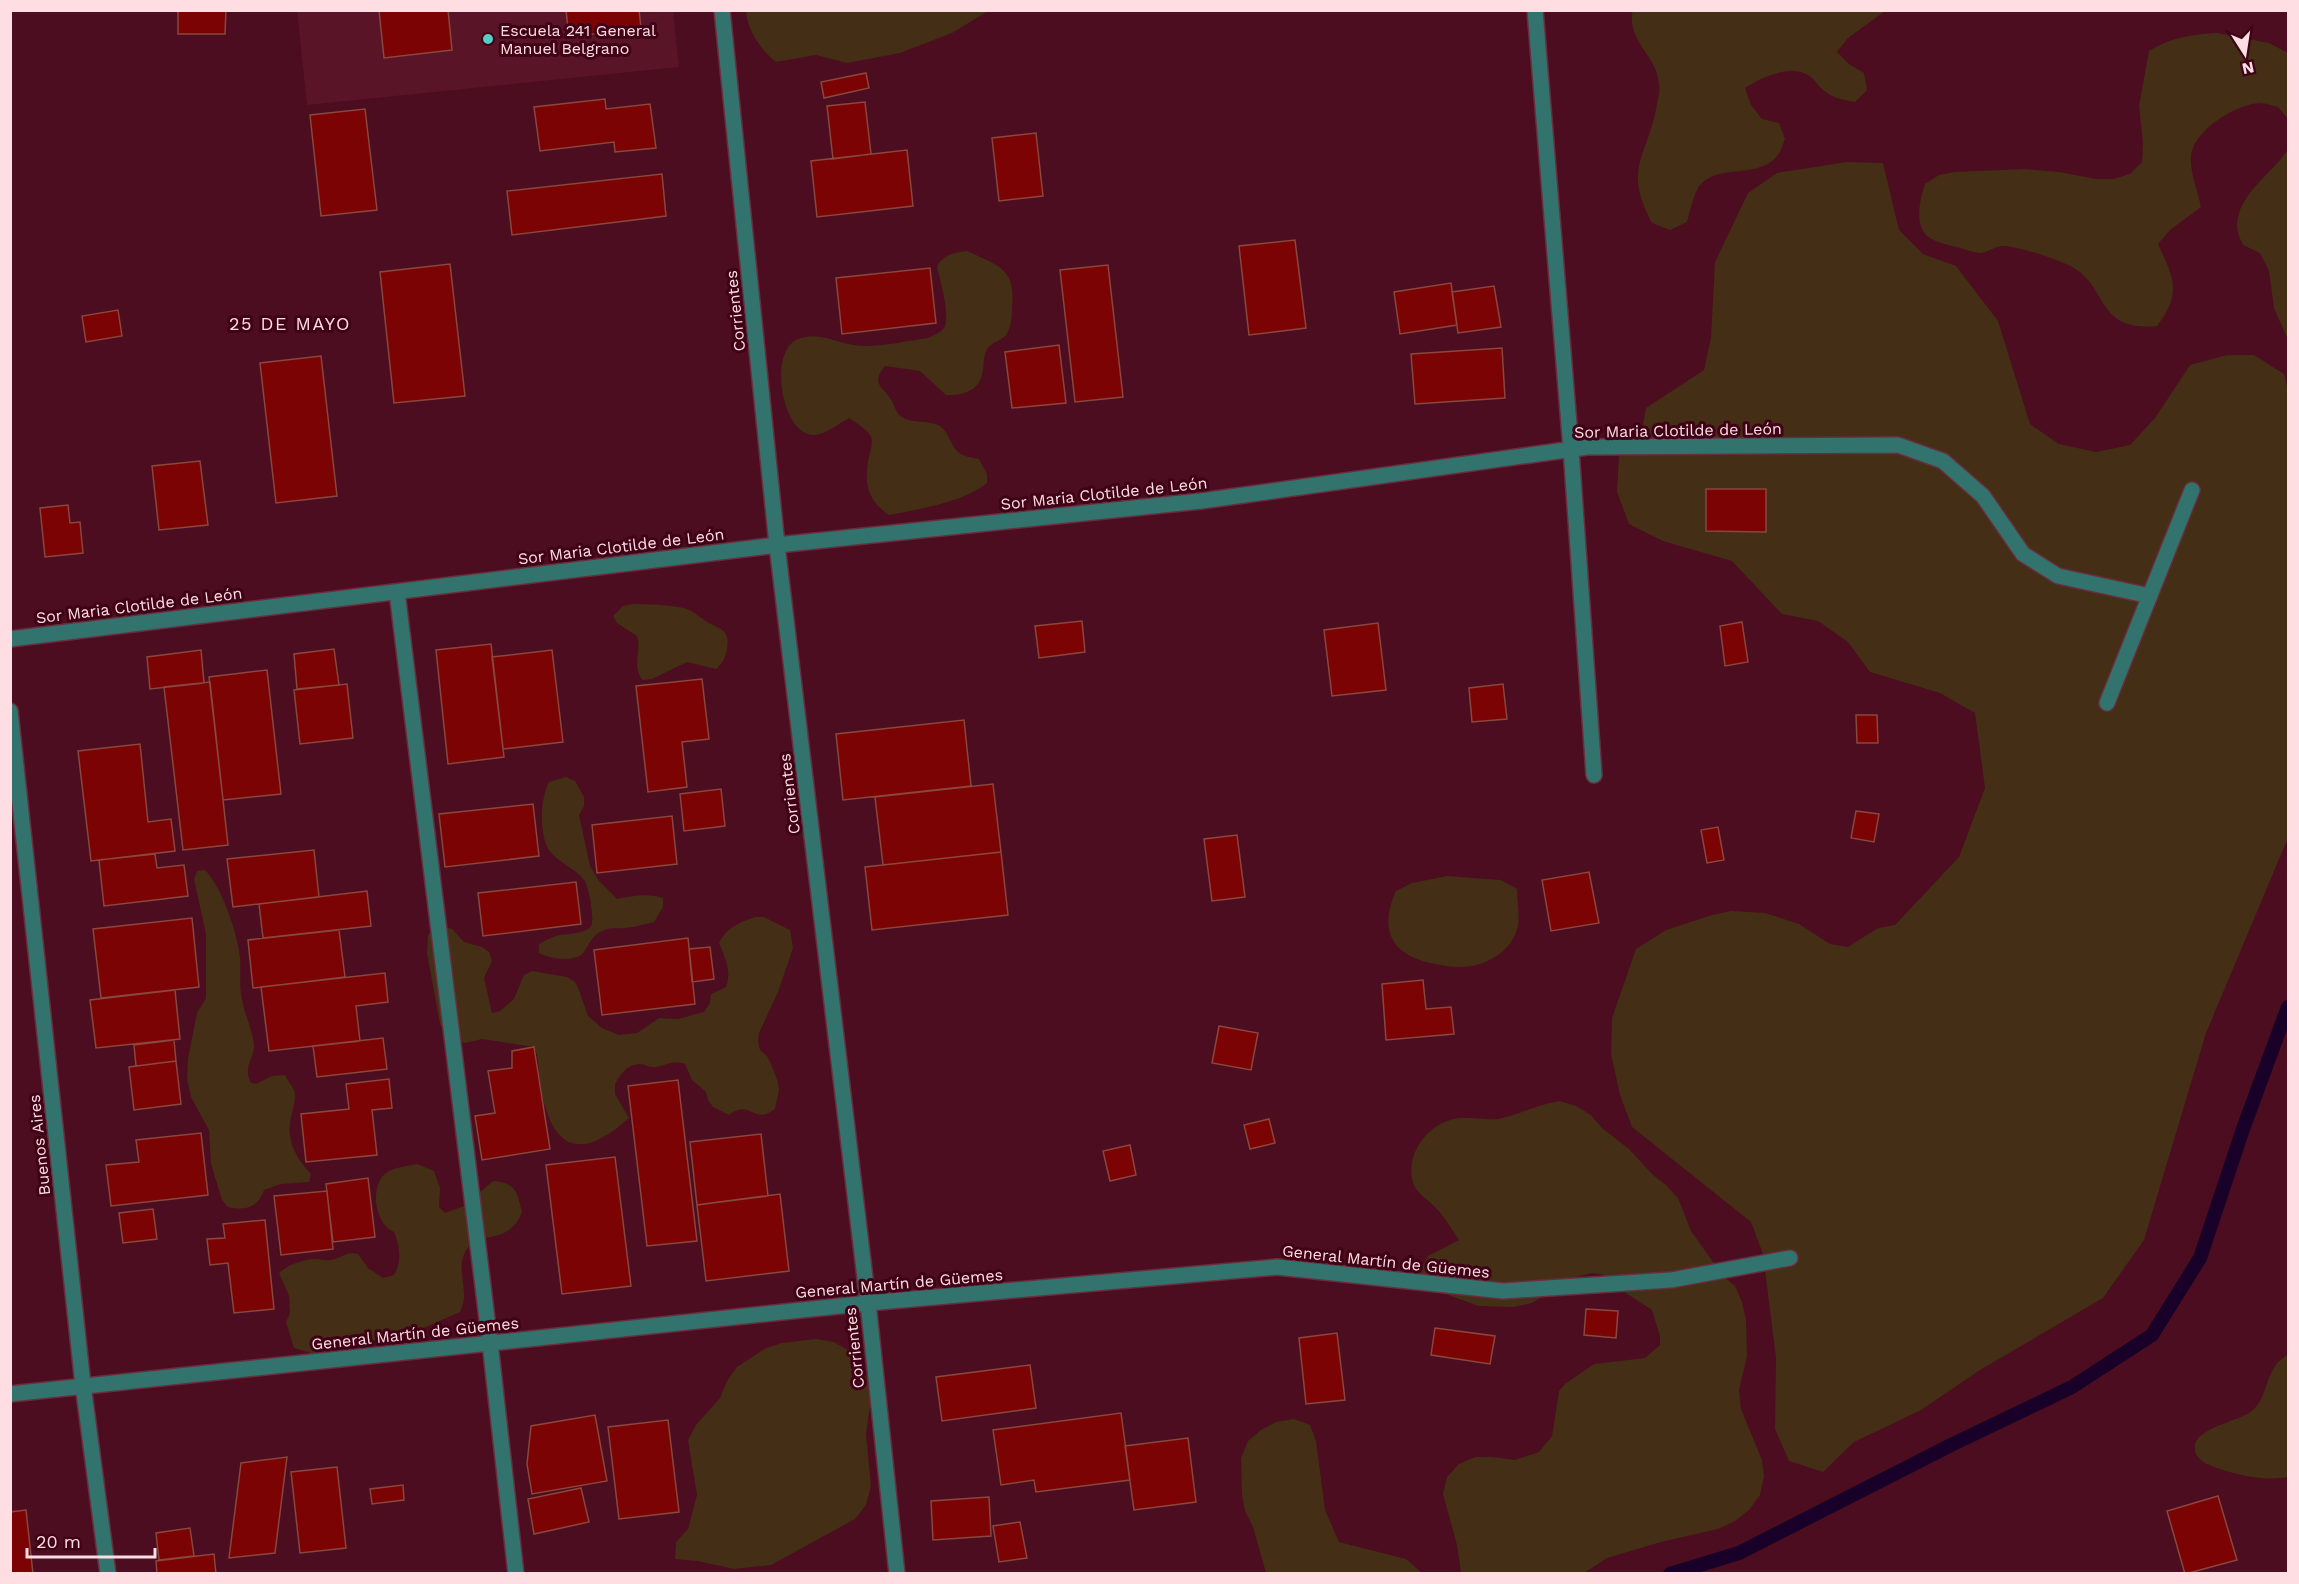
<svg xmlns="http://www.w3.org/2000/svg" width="2299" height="1584" viewBox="0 0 2299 1584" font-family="'Work Sans',sans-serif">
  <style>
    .built { fill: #5a1427 }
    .green { fill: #442e15 }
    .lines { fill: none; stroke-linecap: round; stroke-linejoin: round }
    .stream { stroke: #180029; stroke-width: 14 }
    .building { fill: #7b0304; stroke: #89473e; stroke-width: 1.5 }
    .minor-casing { stroke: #682e3e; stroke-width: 18 }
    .minor { stroke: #32736e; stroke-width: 15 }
    .poi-dot { fill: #55cec5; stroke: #3f0216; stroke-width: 2 }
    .labels { text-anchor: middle; stroke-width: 6; stroke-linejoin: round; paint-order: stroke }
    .poi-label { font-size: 16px; fill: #ffdee3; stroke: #3f0216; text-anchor: start }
    .street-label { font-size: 16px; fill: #ffdee3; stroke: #3f0216 }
    .neighbourhood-label { font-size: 18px; letter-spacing: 1.5px; fill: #ffdee3; stroke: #3f0216 }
  </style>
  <rect width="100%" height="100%" fill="#4b0d1f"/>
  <path class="built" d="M297,11H673L679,67L307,105Z"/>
  <path class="green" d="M1633,10H1885V11L1848,38L1837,52L1849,64L1864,73L1867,90L1855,102C1841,99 1831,98 1821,88C1817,85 1815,80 1811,77C1792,63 1762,77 1745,88L1751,105L1762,119L1779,123L1785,139C1783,144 1781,152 1777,156C1757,181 1713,161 1697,190C1692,200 1690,212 1687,222L1670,230L1652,223C1622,167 1648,157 1657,104C1658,98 1660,92 1659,86C1659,56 1625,41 1633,10Z
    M746,11V10L988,11L952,33L900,53L847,63L816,55L776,62C761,50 747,30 746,11Z
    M2217,33L2269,43L2288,53V119L2278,107C2273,106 2266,103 2260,103C2236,104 2192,131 2191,157C2190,173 2198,192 2201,207L2170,230L2158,244C2174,278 2182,294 2157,326C2092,332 2111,283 2066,264C2047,256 2026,249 2005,246C1996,245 1988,253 1979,253C1972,252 1964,249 1957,247C1948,245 1934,242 1927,236C1914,222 1920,200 1925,184L1939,175L1955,172L2024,169L2059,172L2096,179H2113L2130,174L2142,162L2143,143L2139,106L2149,51C2170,38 2192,34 2217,33Z
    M2288,149V340L2274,308L2269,271L2260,253L2243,245C2241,240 2237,233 2237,227C2237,193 2273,174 2288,149Z
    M1847,162L1883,163L1899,230L1923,254L1956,266L1998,321L2030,424L2059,444L2096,452L2130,445L2155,418L2190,365L2227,355H2254L2284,374L2288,391V838L2206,1033L2144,1240L2103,1298L1980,1370L1921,1410L1854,1442L1823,1472L1789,1461L1775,1429L1776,1358L1763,1254L1751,1222L1632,1127L1620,1095L1611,1054L1612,1018L1636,949L1666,930L1712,915L1731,911L1765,913L1799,924L1830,944L1848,947L1878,928L1895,925L1959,857L1985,788L1975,713L1940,693L1870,672L1848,642L1818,621L1782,614L1732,561L1663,541L1629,524L1617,492L1619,455L1642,430L1646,408L1704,370L1711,337L1715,262L1748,193L1777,173Z
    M967,251C999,266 1016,268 1012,308C1012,317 1011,328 1006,335C1001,341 992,342 988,348C983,355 984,363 983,370C981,390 964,396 946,395L920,371L885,366C870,385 883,386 892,401C895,407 896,413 902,417C912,424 927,420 938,425C950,431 950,448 961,454C966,457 974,458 979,459L987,474V483C962,503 919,509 889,515C866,500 864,481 869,456C871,450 873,443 871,437C867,429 856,423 849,418C838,424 824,436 812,435C781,432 768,351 798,339C820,330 841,346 864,346C885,346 907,341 928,338C934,335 940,333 944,328C951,316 940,280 937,267C943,254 954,253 967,251Z
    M634,604C646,604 680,605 689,610C696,613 702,619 709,623C723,630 730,631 727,649C725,658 723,663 716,669L687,662L652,679L643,680C631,667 642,650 637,636L617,623L613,616L623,606Z
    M566,777L575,781L584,797V806L579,815L590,866L599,881L617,899C633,896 646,893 663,898V907L654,922C644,924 635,927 626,928C618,929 610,927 602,931C593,935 589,944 584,952C576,963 550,959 539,953V944C544,941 550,938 556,936C566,933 584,935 591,926C595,920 589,886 584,880C576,869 557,862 549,850C539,835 540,798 549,782Z
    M205,870C222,887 238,935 240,958C241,972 239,987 242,1000C245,1015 252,1029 254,1044C255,1059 242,1066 251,1083L256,1084L272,1076L285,1075C288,1081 293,1087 295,1093C296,1100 293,1109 291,1117C286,1140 295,1157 311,1174L309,1182L281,1184L264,1190C258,1208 245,1211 228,1207L222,1200L211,1164L209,1130L191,1097L187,1079L188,1059L197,1013L206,998V934L194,879L197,871Z
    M1447,876L1501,880L1517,889C1517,901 1520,915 1518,926C1512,953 1483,968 1458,967C1450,967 1442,965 1435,964C1392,956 1378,931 1396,891L1412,883Z
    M755,917H764L790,930L793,948L778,992L759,1033L758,1041L760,1050L767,1056L771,1064L778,1082L779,1090L775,1109C753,1126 751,1098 729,1115L713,1107L708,1100L706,1092L692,1080L685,1064C670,1059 664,1068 651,1067C647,1067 645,1064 641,1064C628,1063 620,1075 615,1084V1094L629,1118C578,1164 551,1148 540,1084C538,1071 540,1059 534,1047L482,1039L465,1043L448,1039L440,1024L427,953L428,935L435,928L443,926L452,929L464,942L482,947L489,952L492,961L484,978L492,1013L500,1011L514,999L524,975L532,971L567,977L575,982L579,990L588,1016L602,1028L619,1035L637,1033L659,1018L678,1019L704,1012L710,1003L711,994L726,987C732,971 725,958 719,943C726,928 740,922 755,917Z
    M1560,1101L1576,1106L1591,1115L1602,1128L1629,1149L1653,1175L1666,1185L1678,1198L1691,1231L1701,1245L1723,1276L1735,1286L1742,1302L1746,1320L1747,1356L1739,1390L1741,1409L1762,1460L1764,1476L1760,1495L1749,1510L1735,1521L1718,1529L1661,1542L1607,1558L1584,1573H1461L1457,1545L1443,1494L1447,1477L1459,1464L1475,1457H1493L1515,1460L1539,1452L1552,1436L1559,1391L1565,1384L1594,1364L1645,1358L1660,1345V1336L1652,1310L1621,1290L1609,1277L1600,1274L1591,1273L1573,1278L1532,1303L1513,1307L1478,1306L1427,1287L1420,1271L1428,1256L1459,1240C1452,1230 1446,1219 1438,1210C1431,1202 1416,1193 1413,1183C1404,1153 1430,1120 1461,1118C1473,1117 1486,1120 1498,1119C1519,1115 1538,1104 1560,1101Z
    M417,1164L434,1171L440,1188L439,1207L445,1213L464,1206L493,1181C516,1183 517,1191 522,1212C509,1246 480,1230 467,1249C457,1263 464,1279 464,1294C465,1300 462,1307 460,1312L419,1330L391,1338L352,1344L335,1352L318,1355L294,1348L286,1322L290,1313L289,1296L279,1273C288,1265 303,1259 316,1259C320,1259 326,1261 330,1260C342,1259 344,1251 358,1254L368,1268L383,1278L394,1275C402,1261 400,1247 394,1232C373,1223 369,1181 389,1171C397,1167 409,1166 417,1164Z
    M816,1339L834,1342L849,1351L868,1380L871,1398L866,1434L871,1486L866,1505L855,1519L771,1565L734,1569L698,1561L675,1559L676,1542L688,1529L697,1495L688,1440L696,1425L720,1398L727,1381L737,1367L766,1348L782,1343Z
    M2288,1354V1477C2266,1481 2241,1476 2220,1469C2211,1466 2197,1461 2195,1451C2190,1426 2242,1423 2255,1408C2266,1396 2266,1379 2275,1366C2278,1361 2284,1358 2288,1354Z
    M1294,1419L1310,1425L1316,1441L1325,1510L1339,1542L1406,1559L1422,1573H1266L1253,1527L1245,1511L1242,1494L1241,1458L1248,1441L1261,1430L1276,1422Z"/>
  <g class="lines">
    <path class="stream" d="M1670,1574L1739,1553L1953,1444L2072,1387L2152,1335L2200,1258L2243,1129L2288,1007"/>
  </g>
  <path class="building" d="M178,10H226L225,34H178Z
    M379,10H448L452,50L384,58Z
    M566,10H639L641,28L569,37Z
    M866,73L869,88L824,98L821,82Z
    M605,99L606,109L650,104L656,148L615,152L614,142L540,151L534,107Z
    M865,102L871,154L833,159L827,106Z
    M365,109L377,210L321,216L310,115Z
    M1036,133L1043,196L999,201L992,138Z
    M907,150L913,206L817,217L811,161Z
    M662,174L666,216L512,235L507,191Z
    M1295,240L1306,328L1249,335L1239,246Z
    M450,264L465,396L394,403L380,272Z
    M1108,265L1123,397L1075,402L1060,270Z
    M930,268L936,323L842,334L836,278Z
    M1451,283L1457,325L1400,334L1394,292Z
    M1494,286L1501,327L1458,333L1452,292Z
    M118,310L122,336L86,342L82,316Z
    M1059,345L1066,403L1012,408L1005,352Z
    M1502,348L1505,398L1415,404L1411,354Z
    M321,356L337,496L276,503L260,363Z
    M200,461L208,525L159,530L152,466Z
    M1706,489H1766V532L1706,531Z
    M68,505L70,523L80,522L83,553L45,557L40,508Z
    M1082,621L1085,652L1039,658L1035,626Z
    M1742,622L1748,662L1725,666L1720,626Z
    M1378,623L1386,690L1332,696L1324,630Z
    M491,644L504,757L448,764L436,650Z
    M334,649L339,685L297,689L294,654Z
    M201,650L204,683L150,689L147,657Z
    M552,650L563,742L503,749L492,657Z
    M267,670L281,794L223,800L209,677Z
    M702,679L709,739L682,742L687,787L648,792L636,686Z
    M210,682L228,845L183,850L164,687Z
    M347,684L353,738L300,744L294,690Z
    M1503,684L1507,719L1472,722L1469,688Z
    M1856,715H1877L1878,743H1857Z
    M964,720L971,786L843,800L836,734Z
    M140,744L148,822L171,819L175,851L91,861L78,751Z
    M993,784L1001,852L883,865L875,797Z
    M721,789L725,826L684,831L680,794Z
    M533,804L539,856L445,867L439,814Z
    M1856,811L1879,814L1874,842L1851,838Z
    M672,816L677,864L597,873L592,825Z
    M1718,827L1724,860L1707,863L1701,830Z
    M1237,835L1245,897L1212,901L1204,839Z
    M314,850L319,897L233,907L227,859Z
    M1001,852L1008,915L872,930L865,867Z
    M155,854L157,868L184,865L188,896L104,906L99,860Z
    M1589,872L1599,923L1551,931L1542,880Z
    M576,882L581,924L483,936L478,893Z
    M367,891L371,926L263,938L259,904Z
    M192,918L199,987L101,998L93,929Z
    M339,930L345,977L253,988L248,940Z
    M688,938L695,1004L602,1015L594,950Z
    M710,947L714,979L692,982L689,949Z
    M385,973L388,1002L356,1006L360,1041L269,1051L261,987Z
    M1423,980L1426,1009L1451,1007L1454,1034L1386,1040L1382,984Z
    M175,990L180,1039L96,1048L90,1000Z
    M1219,1026L1258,1033L1251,1070L1212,1063Z
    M383,1038L387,1069L317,1077L313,1046Z
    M174,1040L176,1061L136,1066L134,1045Z
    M534,1047L550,1149L482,1160L475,1116L495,1113L488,1071L512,1068V1051Z
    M176,1061L181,1104L134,1110L129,1067Z
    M389,1079L392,1108L372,1110L377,1155L306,1162L301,1114L349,1109L346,1084Z
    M678,1080L697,1241L647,1246L628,1086Z
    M1269,1119L1275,1143L1250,1149L1244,1125Z
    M201,1133L208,1195L111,1206L106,1165L139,1162L136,1140Z
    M761,1134L768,1196L697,1205L690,1142Z
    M1130,1145L1136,1175L1110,1181L1103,1151Z
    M615,1157L631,1286L562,1294L546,1165Z
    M368,1178L375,1237L333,1242L326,1184Z
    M327,1191L333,1249L281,1255L274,1196Z
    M780,1194L789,1271L706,1281L697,1205Z
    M153,1209L157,1239L123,1243L119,1213Z
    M265,1220L274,1309L234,1313L228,1263L210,1265L207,1239L225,1238L223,1224Z
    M1586,1309L1618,1311L1616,1338L1584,1335Z
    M1435,1328L1495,1336L1490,1364L1431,1355Z
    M1337,1333L1345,1400L1306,1404L1299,1338Z
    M1030,1365L1036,1408L942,1421L936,1377Z
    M1121,1413L1130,1480L1036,1492L1034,1480L1001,1485L993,1430Z
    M595,1415L607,1481L532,1494L527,1464L531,1426Z
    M668,1420L679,1512L619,1519L608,1427Z
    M1188,1438L1196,1502L1134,1510L1125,1446Z
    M287,1457L275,1553L229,1558L241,1463Z
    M337,1467L346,1548L300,1553L291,1472Z
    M403,1485L404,1500L372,1504L370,1489Z
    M581,1488L589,1522L534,1534L528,1499Z
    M2218,1496L2237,1560L2185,1574L2167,1511Z
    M989,1497L991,1536L933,1540L931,1501Z
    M26,1510L33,1574H10V1512Z
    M1020,1522L1027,1558L999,1562L993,1526Z
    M190,1528L194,1556L159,1560L156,1533Z
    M214,1554L216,1574H157L156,1561Z"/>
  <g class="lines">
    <g class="minor-casing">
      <path id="minor" d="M722,10L777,545L868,1303L897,1574
        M1535,10L1571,449L1594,775
        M397,592L490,1343L516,1574
        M10,639L777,545L1201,501L1587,447L1898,445L1943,461L1983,496L2023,554L2058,576L2150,596
        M2107,703L2192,490
        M10,711L83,1385L108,1574
        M10,1394L868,1303L1277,1267L1503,1291L1671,1280L1790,1258"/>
    </g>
    <use href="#minor" class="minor"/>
  </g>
  <circle class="poi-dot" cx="488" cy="39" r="6"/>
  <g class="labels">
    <g class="poi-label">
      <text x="500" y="36">Escuela 241 General<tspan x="500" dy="18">Manuel Belgrano</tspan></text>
    </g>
    <g class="street-label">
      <text transform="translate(735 311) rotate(-96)" y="6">Corrientes</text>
      <text transform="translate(1678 430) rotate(-1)" y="6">Sor Maria Clotilde de León</text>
      <text transform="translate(1104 493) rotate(-6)" y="6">Sor Maria Clotilde de León</text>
      <text transform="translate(621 546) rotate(-7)" y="6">Sor Maria Clotilde de León</text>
      <text transform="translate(139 605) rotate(-7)" y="6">Sor Maria Clotilde de León</text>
      <text transform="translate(789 794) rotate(-97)" y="6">Corrientes</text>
      <text transform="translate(39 1145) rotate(-96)" y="6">Buenos Aires</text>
      <text transform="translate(1386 1261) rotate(6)" y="6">General Martín de Güemes</text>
      <text transform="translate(899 1283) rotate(-5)" y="6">General Martín de Güemes</text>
      <text transform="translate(415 1333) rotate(-6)" y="6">General Martín de Güemes</text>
      <text transform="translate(854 1348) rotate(-96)" y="6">Corrientes</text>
    </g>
    <g class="neighbourhood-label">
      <text x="290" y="330">25 DE MAYO</text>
    </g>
  </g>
  <rect width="2299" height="1584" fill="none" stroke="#ffdee3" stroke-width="24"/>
  <g transform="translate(2245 54) rotate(168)" stroke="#3f0216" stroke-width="4.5" paint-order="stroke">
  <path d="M0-4.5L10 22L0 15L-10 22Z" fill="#ffdee3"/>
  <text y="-9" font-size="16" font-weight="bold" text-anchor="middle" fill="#ffdee3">N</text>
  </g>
  <path d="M27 1548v9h128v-9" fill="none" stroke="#ffdee3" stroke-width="3"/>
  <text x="36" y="1548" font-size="18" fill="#ffdee3" stroke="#3f0216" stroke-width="4.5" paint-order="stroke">20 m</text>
</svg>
